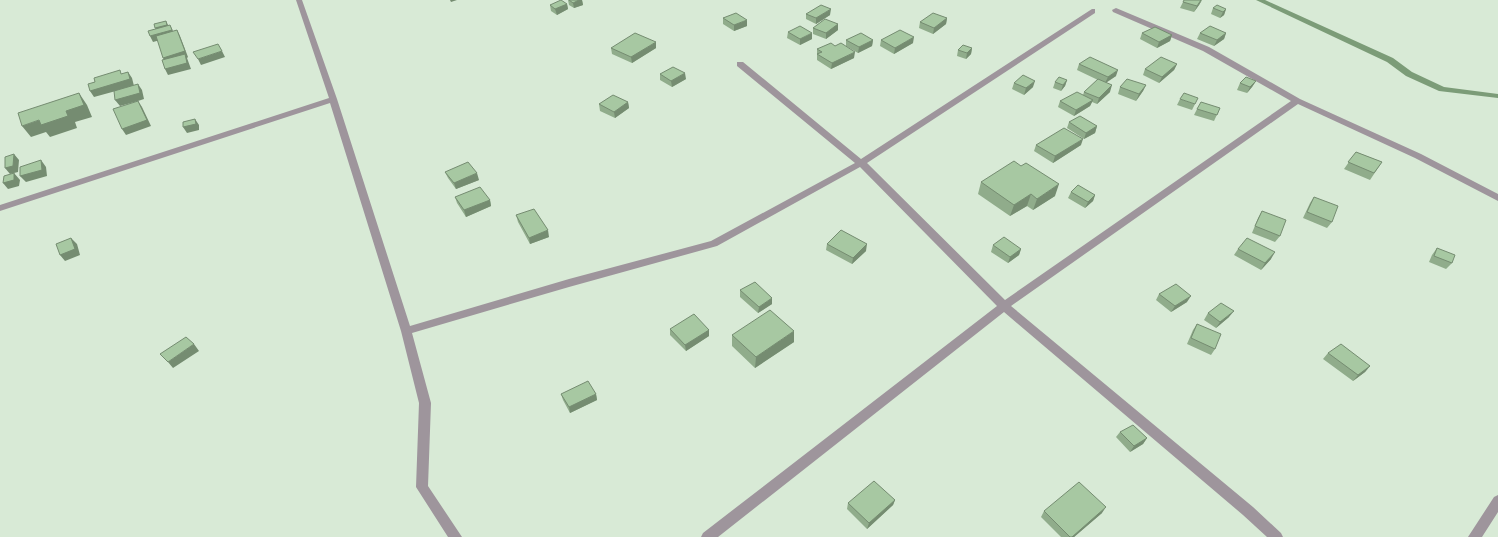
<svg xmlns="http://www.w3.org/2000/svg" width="1498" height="537" viewBox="0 0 1498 537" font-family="Mulish,sans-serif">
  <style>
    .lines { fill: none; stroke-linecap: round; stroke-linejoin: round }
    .stream { fill: #7c9c78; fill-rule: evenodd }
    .minor { fill: #9e959c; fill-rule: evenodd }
    .wall { fill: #90ac8b }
    .shaded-wall { fill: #758c71 }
    .building { fill: #a7c8a2; stroke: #758c71 }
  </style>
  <rect width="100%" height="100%" fill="#d8ead6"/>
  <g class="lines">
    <path class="stream" d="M1256,0H1265L1393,58L1412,72L1444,87L1498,94V98L1439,91L1406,76L1387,62Z"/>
    <path class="minor" d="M296,0H302L337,99L410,326L569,279L711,241L855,163L737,66V62H743L861,159L1092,9H1095V13L867,163L1005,300L1291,101L1203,51L1113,12L1112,10L1116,8L1209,47L1300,99L1421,154L1498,194V201L1415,158L1298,104L1011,306L1253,507L1281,533L1283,537H1267L1243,515L1004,312L718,537H701L703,533L997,306L860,167L717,246L569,287L412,333L431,403L428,486L462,537H448L416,487L419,403L401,331L330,103L0,211V205L329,98Z
      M1498,495V512L1482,537H1468L1494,497Z"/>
  </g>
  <path class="wall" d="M568,0H582L583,5L574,8L569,5Z
    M1202,0L1199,5L1194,12L1180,8L1183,2Z
    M567,4L568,9L557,15L551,11L550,5Z
    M1213,8L1226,9L1224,15L1220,18L1211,14Z
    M806,14L830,15L816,24L806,19Z
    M723,18L747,26L734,31L723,24Z
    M947,18L946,24L933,34L919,28L920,22Z
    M838,24V30L826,39L813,34V28Z
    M788,32L812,39L800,45L787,38Z
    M1142,33L1172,35L1170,41L1157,48L1140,39Z
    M1200,33H1226L1224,39L1214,46L1197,39Z
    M846,40H873L872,46L858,53L846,46Z
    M881,40L913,43L894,54L880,46Z
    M611,48H656L632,63L612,54Z
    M972,48L971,54L966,59L957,56L958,50Z
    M817,49L854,58L831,69L817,60Z
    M1079,64L1116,76L1106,83L1110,92L1097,104L1092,102L1090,106L1074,116L1058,107L1060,101L1083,95L1084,92L1098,80L1077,70Z
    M1177,64L1174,70L1159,83L1143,75L1145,69Z
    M660,74L686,79L672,87L660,80Z
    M1067,80L1065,86L1061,91L1053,88L1055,82Z
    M1256,81L1252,87L1247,93L1237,90L1240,83Z
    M1014,83L1033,87L1024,95L1012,89Z
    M1146,85L1143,91L1136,101L1118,94L1120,87Z
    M1180,99L1195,104L1192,110L1177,105Z
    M628,102L629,108L615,118L600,111L599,104Z
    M1220,108L1214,121L1194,115L1197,109Z
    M1069,122L1097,126L1095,133L1084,139L1067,128Z
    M1036,145H1081L1053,163L1034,151Z
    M1356,152L1382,162L1370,180L1344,169Z
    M445,172L479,180L456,189L448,178Z
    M981,182L1055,196L1033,210L1027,206L1010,216L978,194Z
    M1071,192L1095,195L1093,201L1085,208L1068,198Z
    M455,197L490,200L491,206L466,217L457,203Z
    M1314,197L1332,222L1327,228L1303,218L1310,203Z
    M1262,211L1280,236L1275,242L1252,233L1258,218Z
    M516,215L549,237L530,244L518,222Z
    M827,244L866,251L852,264L826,250Z
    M993,245L1021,249L1019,255L1008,263L991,252Z
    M1437,248L1452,263L1446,269L1429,262L1432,255Z
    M1238,249L1271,259L1261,270L1234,255Z
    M740,290L772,304L758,313L740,297Z
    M1159,294L1187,302L1171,312L1156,300Z
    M1208,313L1229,317L1216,328L1204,320Z
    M1197,324L1215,349L1211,355L1187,344L1193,330Z
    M670,329L709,330V336L686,351L670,335Z
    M732,335L794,342L755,368L732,346Z
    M1328,353L1370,366L1365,372L1353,381L1323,359Z
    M561,394H596L597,400L570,413L563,400Z
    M1120,432L1147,438L1143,444L1130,452L1116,437Z
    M895,500L893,505L867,529L847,509L848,503Z
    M1044,511L1102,513L1074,537H1061L1041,517Z"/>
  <path class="shaded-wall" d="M450,0H457L451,2Z
    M579,0H582L583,5L574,8L573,3Z
    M1202,0L1199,5L1194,12L1197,6Z
    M567,4L568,9L557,15L555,9Z
    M831,9L830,15L816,24V18Z
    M1226,9L1224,15L1220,18L1223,12Z
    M947,18L946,24L933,34L934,28Z
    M747,20V26L734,31V25Z
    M166,21L169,27L170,25L173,31L175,36L153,42L150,36L158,33L155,28Z
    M838,24V30L826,39V33Z
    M177,30L180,36L188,57L187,58L191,69L168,75L165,69L166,64L163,58Z
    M812,33V39L800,45V39Z
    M1226,33L1224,39L1214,46L1217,40Z
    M1172,35L1170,41L1157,48L1159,42Z
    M914,37L913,43L894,54L895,48Z
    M873,40L872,46L858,53L859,47Z
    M656,42V48L632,63L631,57Z
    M972,48L971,54L966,59L967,53Z
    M222,51L225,57L201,65L198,59Z
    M855,52L854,58L831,69L832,63Z
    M1177,64L1174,70L1159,83L1162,77Z
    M1118,70L1116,76L1105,83L1108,77Z
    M128,72L132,78L134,86L94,97L90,91Z
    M685,73L686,79L672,87L671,81Z
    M1067,80L1065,86L1061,91L1063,85Z
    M1035,81L1033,87L1024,95L1026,88Z
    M1256,81L1252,87L1247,93L1250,87Z
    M138,84L142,90L144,99L138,101L142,107L151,126L126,135L122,129L138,101L120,106L115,100Z
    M1112,85L1110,92L1097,104L1099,98Z
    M1146,85L1143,91L1136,101L1139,94Z
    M79,93L87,105L92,117L75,122L77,128L50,137L46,132L31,137L22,126L66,111Z
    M1093,100L1090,106L1074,116L1076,110Z
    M628,102L629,108L615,118L614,112Z
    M195,119L199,125V130L187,133L183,127Z
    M1097,126L1095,133L1084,139L1086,133Z
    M1083,139L1081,145L1053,163L1055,156Z
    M14,154L19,160L18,172L10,174L5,168Z
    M41,160L46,167L47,176L26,182L20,176Z
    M14,173L20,180L19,186L8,189L3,183Z
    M477,173L479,180L456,189L454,183Z
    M1059,184L1055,196L1033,210L1037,199Z
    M1031,194L1027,206L1010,216L1014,205Z
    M1095,195L1093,201L1085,208L1088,202Z
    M490,200L491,206L466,217L464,210Z
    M548,230L549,237L530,244L529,238Z
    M71,238L77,244L80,255L65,261L60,255Z
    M867,244L866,251L852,264L853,258Z
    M1021,249L1019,255L1008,263L1010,257Z
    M1275,252L1271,259L1261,270L1265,263Z
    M1191,296L1187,302L1171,312L1175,306Z
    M772,298V304L758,313L759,307Z
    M1234,311L1229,317L1216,328L1220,322Z
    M709,330V336L686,351L685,345Z
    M794,331V342L755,368L756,357Z
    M194,344L199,351L173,368L168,362Z
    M1370,366L1365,372L1353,381L1358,375Z
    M596,394L597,400L570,413L569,407Z
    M1147,438L1143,444L1130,452L1134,446Z
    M895,500L893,505L867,529L869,523Z
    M1106,507L1102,513L1074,537H1072Z"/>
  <path class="building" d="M561,0L567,4L555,9L550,5Z
    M569,0H579L573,3Z
    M1184,0H1201L1197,6L1183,2Z
    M821,5L831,9L816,18L806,14Z
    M1217,5L1226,9L1223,12L1213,8Z
    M736,13L747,20L734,25L723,18Z
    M933,13L947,18L934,28L920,22Z
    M825,19L838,24L826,33L813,28Z
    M166,21L167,25L155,28L154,24Z
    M170,25L172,30L150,36L148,31Z
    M800,26L812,33L800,39L788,32Z
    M1210,26L1226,33L1217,40L1200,33Z
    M1155,27L1172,35L1159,42L1142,33Z
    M177,30L185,51L163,58L156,36Z
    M900,30L914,37L895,48L881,40Z
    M635,33L656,42L631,57L611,48Z
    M861,33L873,40L859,47L846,40Z
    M831,43L835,46L841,43L855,52L832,63L817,54L822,52L817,49Z
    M218,44L222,51L198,59L193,52Z
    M963,45L972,48L967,53L958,50Z
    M185,54L187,63L165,69L162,60Z
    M1090,57L1118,70L1108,77L1079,64Z
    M1161,57L1177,64L1162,77L1145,69Z
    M673,67L685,73L671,81L660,74Z
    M120,70L121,74L128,72L130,79L90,91L88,84L95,82L94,78Z
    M1023,75L1035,81L1026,88L1014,83Z
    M1059,77L1067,80L1063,85L1055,82Z
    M1246,77L1256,81L1250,87L1240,83Z
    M1098,79L1112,85L1099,98L1084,92Z
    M1127,79L1146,85L1139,94L1120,87Z
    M138,84L140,93L115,100L114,91Z
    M1077,92L1093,100L1076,110L1060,101Z
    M79,93L84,105L66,111L68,116L41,125L39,120L22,126L18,113Z
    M1184,93L1198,98L1195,104L1180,99Z
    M613,95L628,102L614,112L599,104Z
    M138,101L147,120L122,129L113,109Z
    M1201,102L1220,108L1217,115L1197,109Z
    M1080,116L1097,126L1086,133L1069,122Z
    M195,119L196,124L183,127V122Z
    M1064,128L1083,139L1055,156L1036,145Z
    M1356,152L1382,162L1374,173L1348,162Z
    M14,154L13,166L5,168V157Z
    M41,160L42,170L20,176V167Z
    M1014,161L1021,166L1026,163L1059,184L1037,199L1031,194L1014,205L981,182Z
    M468,162L477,173L454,183L445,172Z
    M14,173V180L3,183L4,176Z
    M1078,185L1095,195L1088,202L1071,192Z
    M480,187L490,200L464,210L455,197Z
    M1314,197L1338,206L1332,222L1307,212Z
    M534,209L548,230L529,238L516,215Z
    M1262,211L1286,220L1280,236L1255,226Z
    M841,230L867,244L853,258L827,244Z
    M1004,237L1021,249L1010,257L993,245Z
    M71,238L75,249L60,255L56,244Z
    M1247,238L1275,252L1265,263L1238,249Z
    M1437,248L1455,255L1452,263L1434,256Z
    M755,282L772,298L759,307L740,290Z
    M1176,284L1191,296L1175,306L1159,294Z
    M1221,303L1234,311L1220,322L1208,313Z
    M770,310L794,331L756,357L732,335Z
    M694,314L709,330L685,345L670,329Z
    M1197,324L1221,334L1215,349L1191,338Z
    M186,337L194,344L168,362L160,354Z
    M1341,344L1370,366L1358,375L1328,353Z
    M588,381L596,394L569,407L561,394Z
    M1133,425L1147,438L1134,446L1120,432Z
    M874,481L895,500L869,523L848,503Z
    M1079,482L1106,507L1072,537H1070L1044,511Z"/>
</svg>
